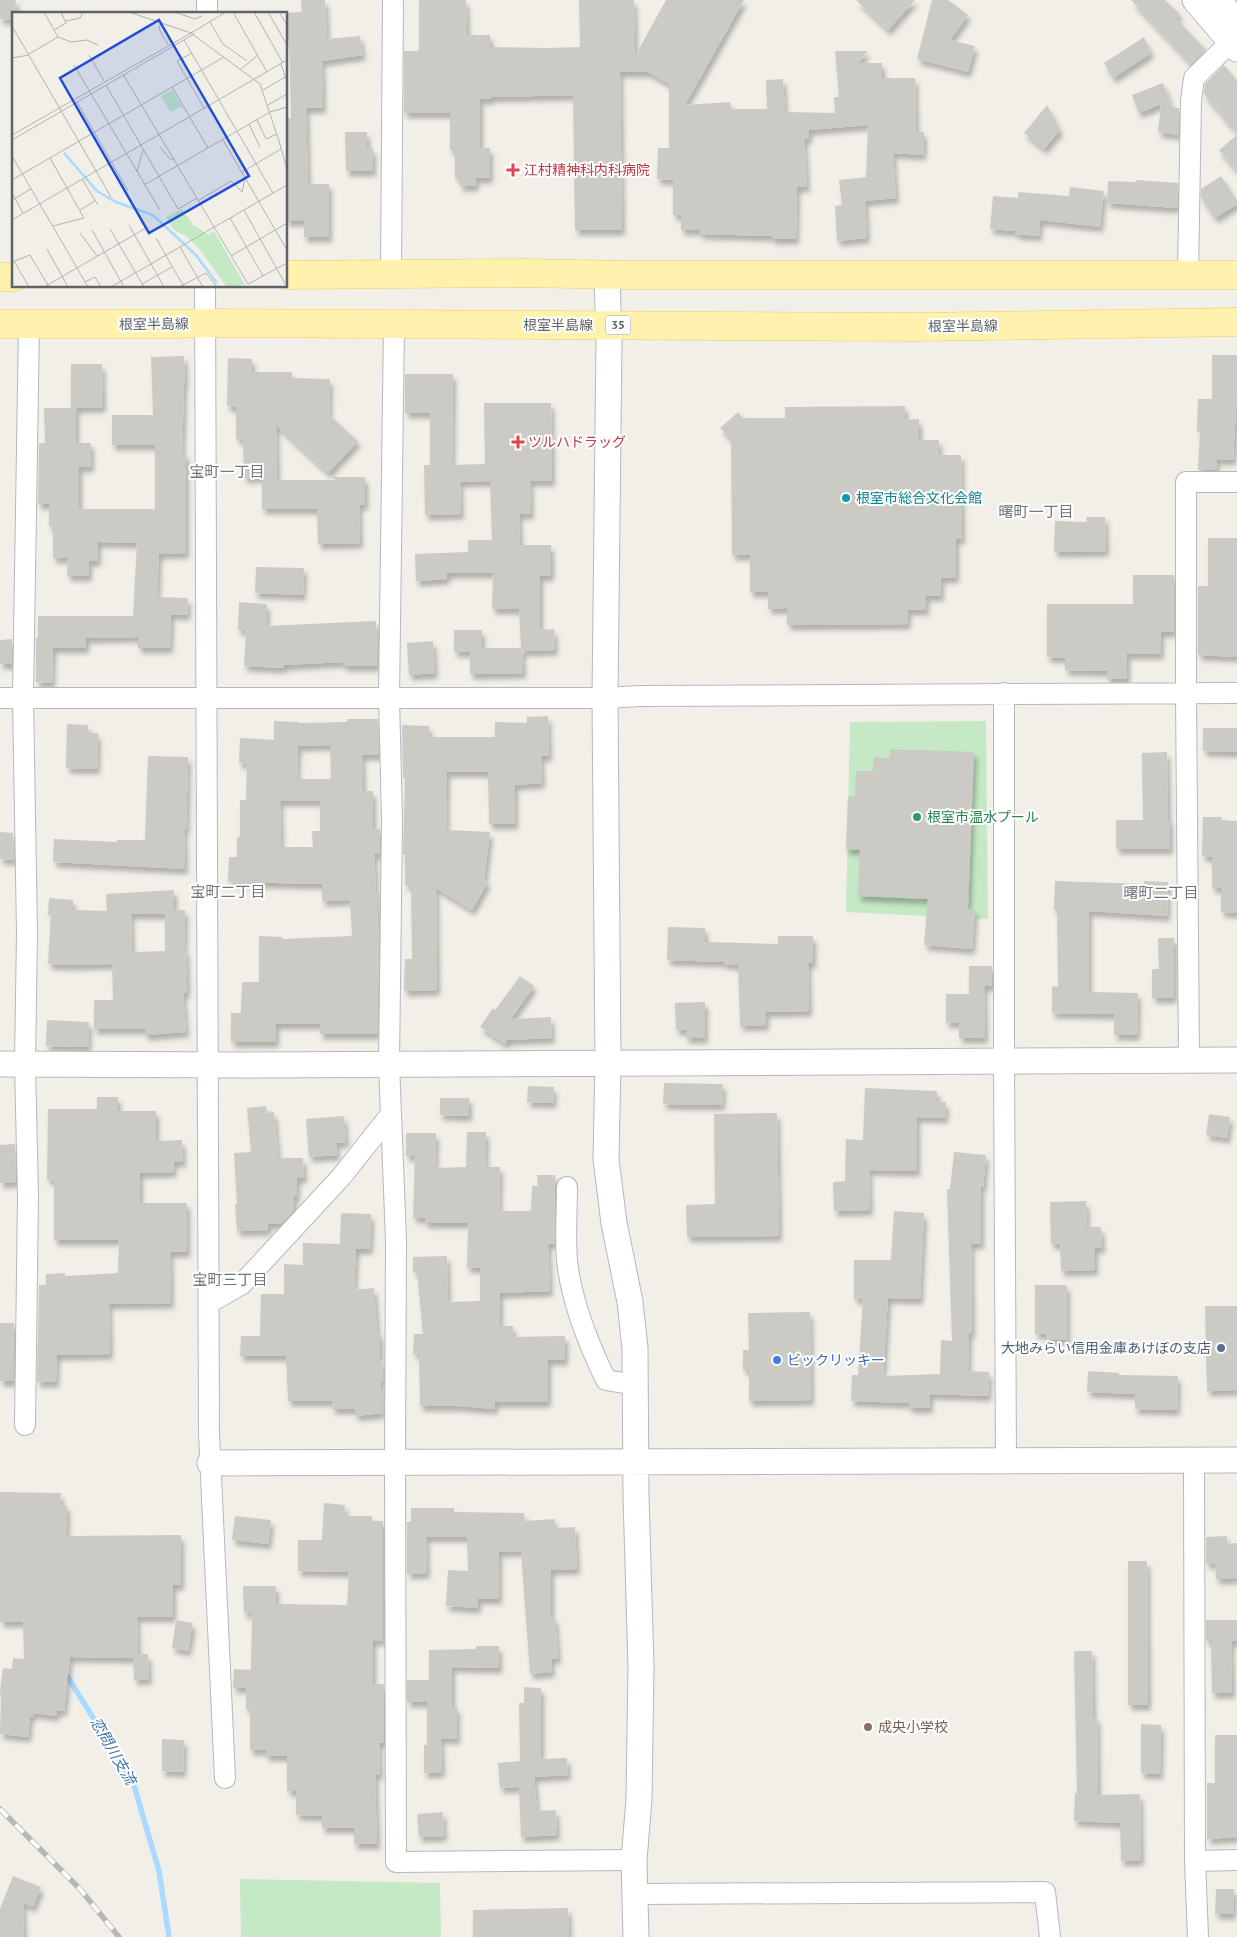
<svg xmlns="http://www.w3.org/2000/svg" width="1237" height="1937" viewBox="0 0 1237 1937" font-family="'PT Sans','Noto Sans JP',sans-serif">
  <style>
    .green { fill: #c5e8c5 }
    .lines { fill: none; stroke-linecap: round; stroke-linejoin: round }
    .stream { stroke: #aadaff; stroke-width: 5.5 }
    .building { fill: #cccac5; fill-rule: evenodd; filter: url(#shadow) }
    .minor-casing { stroke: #b5b8bc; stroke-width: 22 }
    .tertiary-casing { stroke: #b5b8bc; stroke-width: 27 }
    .primary-casing { stroke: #f2c960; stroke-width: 29 }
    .minor { stroke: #fff; stroke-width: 20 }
    .tertiary { stroke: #fff; stroke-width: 25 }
    .primary { stroke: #fff2af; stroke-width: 28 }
    .rail-casing { stroke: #b6b7b8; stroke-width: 5.5 }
    .rail { stroke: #fff; stroke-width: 4; stroke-dasharray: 11; stroke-linecap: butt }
    .health-dot { fill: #e0444e; stroke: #fff; stroke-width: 2 }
    .culture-dot { fill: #0f9aa8; stroke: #fff; stroke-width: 2 }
    .leisure-dot { fill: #2e9e5b; stroke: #fff; stroke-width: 2 }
    .service-dot { fill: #5c6f8a; stroke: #fff; stroke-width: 2 }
    .shop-dot { fill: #3f7fe0; stroke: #fff; stroke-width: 2 }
    .education-dot { fill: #8d6e63; stroke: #fff; stroke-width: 2 }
    .labels { text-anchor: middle; stroke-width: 4; stroke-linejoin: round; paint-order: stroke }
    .shield { fill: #fff; stroke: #8f9295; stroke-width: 1 }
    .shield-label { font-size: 12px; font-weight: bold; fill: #5f6368 }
    .health-label { font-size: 14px; fill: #be3a42; stroke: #fff; text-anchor: start }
    .street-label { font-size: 14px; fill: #5f6368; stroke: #fff }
    .culture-label { font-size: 14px; fill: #0d838f; stroke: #fff; text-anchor: start }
    .leisure-label { font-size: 14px; fill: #27864d; stroke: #fff; text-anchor: start }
    .service-label { font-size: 14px; fill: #4e5e75; stroke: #fff; text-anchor: end }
    .shop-label { font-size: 14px; fill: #366cbe; stroke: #fff; text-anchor: start }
    .education-label { font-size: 14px; fill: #785e54; stroke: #fff; text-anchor: start }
    .neighbourhood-label { font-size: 15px; fill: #70757a; stroke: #fff }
    .water-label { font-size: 15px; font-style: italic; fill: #4174aa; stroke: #fff }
    .inset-river { fill: none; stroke: #aadaff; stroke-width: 2.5 }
    .inset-road { fill: none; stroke: #b3b3b1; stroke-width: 1 }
    .view { fill: #1d4ed8; fill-opacity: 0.15; stroke: #1d4ed8; stroke-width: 2.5 }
    .inset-edge { fill: none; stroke: #5f6368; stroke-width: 2.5 }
  </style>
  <defs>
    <filter id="shadow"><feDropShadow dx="3" dy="5.5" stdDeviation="2.5" flood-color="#0004"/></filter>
  </defs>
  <rect width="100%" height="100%" fill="#f1efe8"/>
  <path class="green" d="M986,721L988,919L846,912L850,722Z
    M240,1879L440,1883L441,1937H241Z"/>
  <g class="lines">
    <path class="stream" d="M64,1671L133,1782L159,1871L169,1937"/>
  </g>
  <path class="building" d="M0,0H16L14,20L0,19Z
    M301,0H325L327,39L360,36L363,55L322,61L323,108H306L308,184H329V237H304V221H286V118H291L289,40H286V13L302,12Z
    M419,0H466L467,35H490V47L548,48L580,47L579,0H634L635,56L666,0H744L685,105L730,102L731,109H767L766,80L783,79L785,112L835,113L834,97H839L835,51H868L858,63H882V78H915L916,131L924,132L923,155L893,153L896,198L865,201L867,238L837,241L835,206L842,205L839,180L866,177L868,125L809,130V139H804L807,187H797L796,239H772V236L700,234V230H681V215H673V180L657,179L658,148H669V84L648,72H620L622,230H575L573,95L491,97V99H480V148H490V178H476V186H460V178H455V150H450V113H404V51H419Z
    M856,0H915L888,30Z
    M932,0H948L968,15L950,40L975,46L968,72L917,59Z
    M1131,0H1165L1180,14L1176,18L1206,50L1191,64Z
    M1144,37L1151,53L1113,78L1104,63Z
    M1224,65L1237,81V133L1204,94L1205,84Z
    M1163,83L1172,107L1179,108V135L1158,132L1161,104L1139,113L1132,95Z
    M1047,105L1060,130L1044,149L1024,133Z
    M345,132H367V148H373V171H346Z
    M1237,135V171L1219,150Z
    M1221,176L1237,201V204L1215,218L1201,197V189Z
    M1136,180L1178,183L1177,208L1107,203L1108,181L1136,182Z
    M1070,187L1104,191L1100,227L1040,220L1039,236L1015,234V231L990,229L993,196L1018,198V192L1069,196Z
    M1212,355H1237V391L1233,460L1217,459L1216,470H1198L1200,432H1197L1198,399H1212Z
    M184,356L185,384H184L182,454L186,453V553L159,554L157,597L188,598L187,615L171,614L170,648H138V637L86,638V648H53L52,683L36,682V638H38V616H133L137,543L98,542V561H89V576H67L68,558H53V527L49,526V504H38L39,443H45L44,408H76V443H91V467H79V509H155V445H112V415H153L151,357Z
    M228,358L252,359V372H292V378L330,379L329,415L358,441L328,473L276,425L277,480H336L332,477H365V505H359L360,543L318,544L317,509H262V477L244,478L243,439H236V407L227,406Z
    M71,364H102L103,407L71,408Z
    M405,374H453L452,465L485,464L484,403H551L552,481H530L531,514H519L520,545H551V576H540V630L554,629L555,650L522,651L523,673L470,674V652H454V630H482V648H521L519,609H492L493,573H447V579L416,581L415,554L468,552V540H492L490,481L460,482L461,514L425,515L424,465H430V413H405Z
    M905,406V420L919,419V440H939V455H961L962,539H956V578H941V596H926V610H908V624L787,625V608L768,609V592H750V555H732L731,439L720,428L738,412L743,418H785V407Z
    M1086,517H1105L1106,551L1054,552L1055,521L1087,522Z
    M1208,538H1237V657L1198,655V586H1208Z
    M256,567L304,568L303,595L255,593Z
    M1133,575H1174V632H1161V654H1127V679H1107V671L1065,670V658L1047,657V604H1133Z
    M239,602L267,604L266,626L376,621L377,666H344L343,662L284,665V668L244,666L246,630H238Z
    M12,639V664H0V640Z
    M433,641L435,673L409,675L407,643Z
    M548,716L549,756H541L542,783L515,785V824H489L488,772H447L446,830L490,832L484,880L488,882L472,910L436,888L437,990L404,991L405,959H412L411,885H405V854H403L405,778H403L402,725L429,726V737H495V722L527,723V717Z
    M347,719H378L379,755H362L363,791H373V829H380V854H374L379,947L377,1034H320V1024H276V1042H231V1013H241L242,982H259V936L282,937V939L352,936L350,900L322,901V884L228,882L229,857H237V837H240V800H246L247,764L239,763L240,738L274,740V721L299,722L298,723L347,722ZM330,745L331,779H297L298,746ZM280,801H320V831H312L313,847H281Z
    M67,724L88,725V733H98L97,769L66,768Z
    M1203,728H1237V752L1203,751Z
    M890,749L974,752L968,909L975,910L972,949L924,945L928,899L858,896L860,850L846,849L848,796L855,797L856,771H873L874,757L890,758Z
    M1167,752L1168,820H1170V849H1116V820H1143L1142,753Z
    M148,756L188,757L186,830H184L185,869L53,862L54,839L117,842V840H145Z
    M1203,817H1222V820L1237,821V913L1221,912V888H1212V857L1202,856Z
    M0,832L13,833L14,860L0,859Z
    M1055,881L1144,884V881L1168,882L1167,916L1089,911V992L1138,993L1137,1035H1114V1014L1052,1013V986L1058,987L1057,910H1054Z
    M174,890V910H185L184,950H186L187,993H183L186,1032L145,1035V1029H94V1000H113L112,964L66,965L48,964L51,915H48L49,898L73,900V910L107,911L106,894ZM131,914H165V951L132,952Z
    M668,927L705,928V942L778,944V936H813V963H808L809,1011L766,1012V1025L740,1026L738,965L724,964V962L667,960Z
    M1158,938H1174V998H1152V969H1159Z
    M969,966H992V986H984L985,1038H959V1022L946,1023V994H969Z
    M520,976L534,986L511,1019L551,1017L552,1038L507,1040L505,1044L480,1027L493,1008L495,1010Z
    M705,1002V1038H686V1030H676L675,1003Z
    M47,1020L89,1022L88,1047L46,1046Z
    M664,1083L723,1084L722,1105L663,1104Z
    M528,1086L554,1087L553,1103L527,1102Z
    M865,1088L937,1091V1102H946L945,1118L917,1117V1171L869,1170L870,1210L834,1211L833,1182L845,1181L846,1139L863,1140Z
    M97,1097H118V1111H156V1141L182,1140L183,1162H173L174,1172L140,1173V1203H187V1252H170L171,1303L109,1304L110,1354L57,1355L56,1382H37L39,1285H46V1274L65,1273V1276L118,1273L119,1240H54V1180H47L48,1109H97Z
    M440,1098H469V1116L440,1115Z
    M266,1106L267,1113L274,1112L278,1158H303L304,1178H297V1196H294V1210L282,1223L268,1224V1230L237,1231L235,1204H237L234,1153L251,1152L247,1108Z
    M777,1113L779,1236L687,1237L686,1205L715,1204L714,1114Z
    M1209,1114L1230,1117L1227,1138L1206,1135Z
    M344,1116L346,1142L336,1143L337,1155L309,1157L306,1119Z
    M467,1132H486L485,1167H500L499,1211H531L532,1186H538L537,1175H555L554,1244H548L550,1291L500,1293V1326H513V1337L565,1336V1360H548V1402H495V1409L457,1406H420L419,1354H413L414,1334H423L417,1272H413V1257L447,1256L448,1302L480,1301V1268H467L468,1223H425V1218H413L415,1156H406V1133H436L435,1168L466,1167Z
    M15,1144L16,1182L0,1183V1145Z
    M954,1152L986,1155L983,1187L981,1186V1244H971L972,1333H969L968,1371L989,1372L988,1396L930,1394V1408H909V1403L851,1401L852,1375H858L863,1299H854V1260H891L894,1211L924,1213L920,1299L888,1298L883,1376L940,1374L941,1340L952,1341L947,1189H950Z
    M1086,1201L1087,1227H1101L1102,1248H1095V1270L1061,1271L1060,1244H1051L1050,1202Z
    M341,1213L371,1214L370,1249H356L354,1290L374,1288L377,1333H380V1361L382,1360L383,1382H380L383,1413L355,1416V1409H332V1401H288L286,1356H240L241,1336H260L261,1294H284V1264L303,1265V1243L340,1244Z
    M1035,1285H1067V1340H1046V1334H1035Z
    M1205,1306H1237V1390L1207,1391Z
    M810,1312L811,1400L749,1401V1370H743V1350H749L748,1313Z
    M0,1323H14V1381H0Z
    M1088,1371L1119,1373V1375L1178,1376L1177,1410L1135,1409V1394L1087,1392Z
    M0,1492L61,1493L60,1504L67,1505V1536L181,1535V1585H173V1617H137L138,1654H148L149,1679L134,1680L133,1658L70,1657L64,1711L57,1710L56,1716L33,1713L32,1717H30L28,1737L0,1734L1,1699L0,1691L3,1668L12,1669L13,1658L24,1659L23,1622H0Z
    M324,1503L345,1505L344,1516H372V1521H383V1641L373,1640V1684H384V1743H379L380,1775H375L377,1844H354V1828H322V1816L296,1815V1791H287V1756H266V1750H250V1710L246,1709V1688H233L234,1669L251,1670L252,1613H244L243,1586H276V1604L347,1605L349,1572L298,1571V1540H322Z
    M411,1508H454V1512L524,1513V1521L555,1519V1528L575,1527L577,1569L551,1570V1618L555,1617L558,1658L551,1659L552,1672L530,1674L521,1551L499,1552V1599H478V1608L446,1606L448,1570L468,1571L467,1537H426L427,1573L407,1574V1522H411Z
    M235,1516L271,1520L268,1544L232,1540Z
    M1227,1536V1544L1237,1543V1578L1216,1579L1215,1563L1206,1564V1537Z
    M1128,1561H1147L1148,1705H1128Z
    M176,1620L193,1623L188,1651L172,1648Z
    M1206,1620H1237V1641H1231L1232,1693H1212L1211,1641H1206Z
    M476,1646H499V1668L452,1667V1707H457V1739L441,1738L442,1772L424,1773V1745H427V1702H407V1680H429V1650L476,1649Z
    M1074,1651H1092L1093,1717H1097L1098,1795L1140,1794L1141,1860L1121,1861L1120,1823L1074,1821L1075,1793H1077Z
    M524,1687L541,1688V1759L567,1758L568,1775L534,1777L537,1811L556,1810L557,1835L521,1837L519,1787L500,1788L498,1763L520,1761L519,1703H524Z
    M1141,1724L1161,1725L1160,1774L1141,1773Z
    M1215,1735H1237V1837L1207,1839V1783H1215Z
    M162,1739L184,1740L183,1772L162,1771Z
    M443,1812L444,1836L419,1837L417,1814Z
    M13,1876L41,1887L33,1907L23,1903L24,1937H0V1909Z
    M1216,1889H1234L1233,1914H1215Z
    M568,1908L569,1937H473V1910Z"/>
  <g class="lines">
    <g class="minor-casing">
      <path id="minor" d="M207,0V14
        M391,273L393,0
        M1188,275L1191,101L1194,78L1237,36
        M205,286L209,1433L225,1778
        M394,324L389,698L392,819L389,1064L396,1240L395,1463L396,1862L634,1860
        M1004,693V1060L1006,1461
        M0,698H605L641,696L1237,693
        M1189,1060L1186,693V482H1237
        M567,1187C567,1211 565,1236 567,1260C571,1301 588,1343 606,1380L636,1385
        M209,1303L242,1284L342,1176L391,1114
        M25,1425L28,1196L25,1064L27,932L23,698L29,324
        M1194,1460L1195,1861L1198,1937
        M1195,1861L1237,1860
        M635,1894L1045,1892L1050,1937"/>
    </g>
    <g class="tertiary-casing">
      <path id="tertiary" d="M1195,0L1237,49
        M1218,0L1237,22
        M607,275L609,341L605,698L608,1063L606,1159L614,1223L630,1302L635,1348L636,1496L641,1667L639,1799L634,1860L636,1937
        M0,1064L246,1065L1237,1060
        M210,1463L1237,1460"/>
    </g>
    <g class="primary-casing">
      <path id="primary" d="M286,275L524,273L623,275H1237
        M0,277H14
        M0,324H176L206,323L914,327L1237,322"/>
    </g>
    <use href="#minor" class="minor"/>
    <use href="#tertiary" class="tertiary"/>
    <use href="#primary" class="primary"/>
    <g class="rail-casing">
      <path id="rail" d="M0,1809L80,1889L119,1937"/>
    </g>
    <use href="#rail" class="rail"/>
  </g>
  <g class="health-dot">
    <path d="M510.5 162.5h5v5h5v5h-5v5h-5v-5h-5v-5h5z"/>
    <path d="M515.5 434.5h5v5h5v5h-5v5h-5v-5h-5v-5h5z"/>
  </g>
  <circle class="culture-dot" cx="846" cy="498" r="5"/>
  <circle class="leisure-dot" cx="917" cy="817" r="5"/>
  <circle class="service-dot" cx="1221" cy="1348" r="5"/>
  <circle class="shop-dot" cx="777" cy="1360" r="5"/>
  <circle class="education-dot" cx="868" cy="1727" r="5"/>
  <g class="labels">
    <rect class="shield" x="605.5" y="315.5" width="25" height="19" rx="4"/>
    <g class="shield-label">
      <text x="618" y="329">35</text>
    </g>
    <g class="health-label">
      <text x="524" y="175">江村精神科内科病院</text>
      <text x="528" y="447">ツルハドラッグ</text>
    </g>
    <g class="street-label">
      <text transform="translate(154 324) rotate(-1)" y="5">根室半島線</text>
      <text x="558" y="330">根室半島線</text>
      <text transform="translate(963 326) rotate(-1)" y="5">根室半島線</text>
    </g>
    <g class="culture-label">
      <text x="856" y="503">根室市総合文化会館</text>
    </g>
    <g class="leisure-label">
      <text x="927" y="822">根室市温水プール</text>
    </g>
    <g class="service-label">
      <text x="1211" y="1353">大地みらい信用金庫あけぼの支店</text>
    </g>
    <g class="shop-label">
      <text x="787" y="1365">ビックリッキー</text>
    </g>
    <g class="education-label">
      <text x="878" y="1732">成央小学校</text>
    </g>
    <g class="neighbourhood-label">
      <text x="227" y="477">宝町一丁目</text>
      <text x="1036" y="517">曙町一丁目</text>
      <text x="228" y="897">宝町二丁目</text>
      <text x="1161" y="898">曙町二丁目</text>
      <text x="230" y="1285">宝町三丁目</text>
    </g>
    <g class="water-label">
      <text transform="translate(113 1751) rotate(60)" y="5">恋問川支流</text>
    </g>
  </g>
  <g transform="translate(12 12)">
    <rect width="275" height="275" fill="#f1efe8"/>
    <path d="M160,78L170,94L158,100L149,84ZM170,197L181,213L197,223L202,219L233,273L215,275L188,238L176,225L162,218L154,205Z" fill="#c5e8c5"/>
    <path class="inset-river" d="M52,141L85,179L104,190L141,203L183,242L205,271"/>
    <path class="inset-road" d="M32,0L46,25L59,30L75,28L86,33M117,0L179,21L214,0M162,0L183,7L190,4M221,0L255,60M242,0L271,51M256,0L275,33M267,0L275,13M54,9L68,6L71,0M149,10L147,17L156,33M198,10L211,32L235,49M0,14L99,185M42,18L54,11L49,0M172,28L261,181M180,41L165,49L192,96M17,42L46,25M77,43L92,69M0,46L17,43M269,52L275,70M62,53L148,198M229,57L246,43M111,62L236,272L275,251M94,73L166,197L185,186M160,75L196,136M251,78L273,65M65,90L116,179M256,93L275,82M245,108L254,127L265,122M237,112L248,135M0,123L179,21L248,72L267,129M0,128L182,22M211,128L275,238M267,129L275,157M148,135L158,147H163M0,144L76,275M38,146L72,206L41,214M125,160L131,138M230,160L269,137M70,167L86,193M0,168L212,45M132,173L258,100L275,95M0,181L11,201M0,188L19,177M187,188L219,169L230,180L233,166M68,198L83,189M232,198L275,275M218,206L251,264M0,208L275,48M117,213L152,275M98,217L132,275M80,218L112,275M68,221L85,244M144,226L172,275M168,235L191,275M35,237L56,275M219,244L275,211M2,249L17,275M0,250L18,243L37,275M73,270L83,265L89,275M130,272L160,255M32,275L134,216M99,275L275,173M167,275L194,261L205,275"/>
    <path class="view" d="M147,8L237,164L137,221L48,66Z"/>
    <rect width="275" height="275" class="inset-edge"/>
  </g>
</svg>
